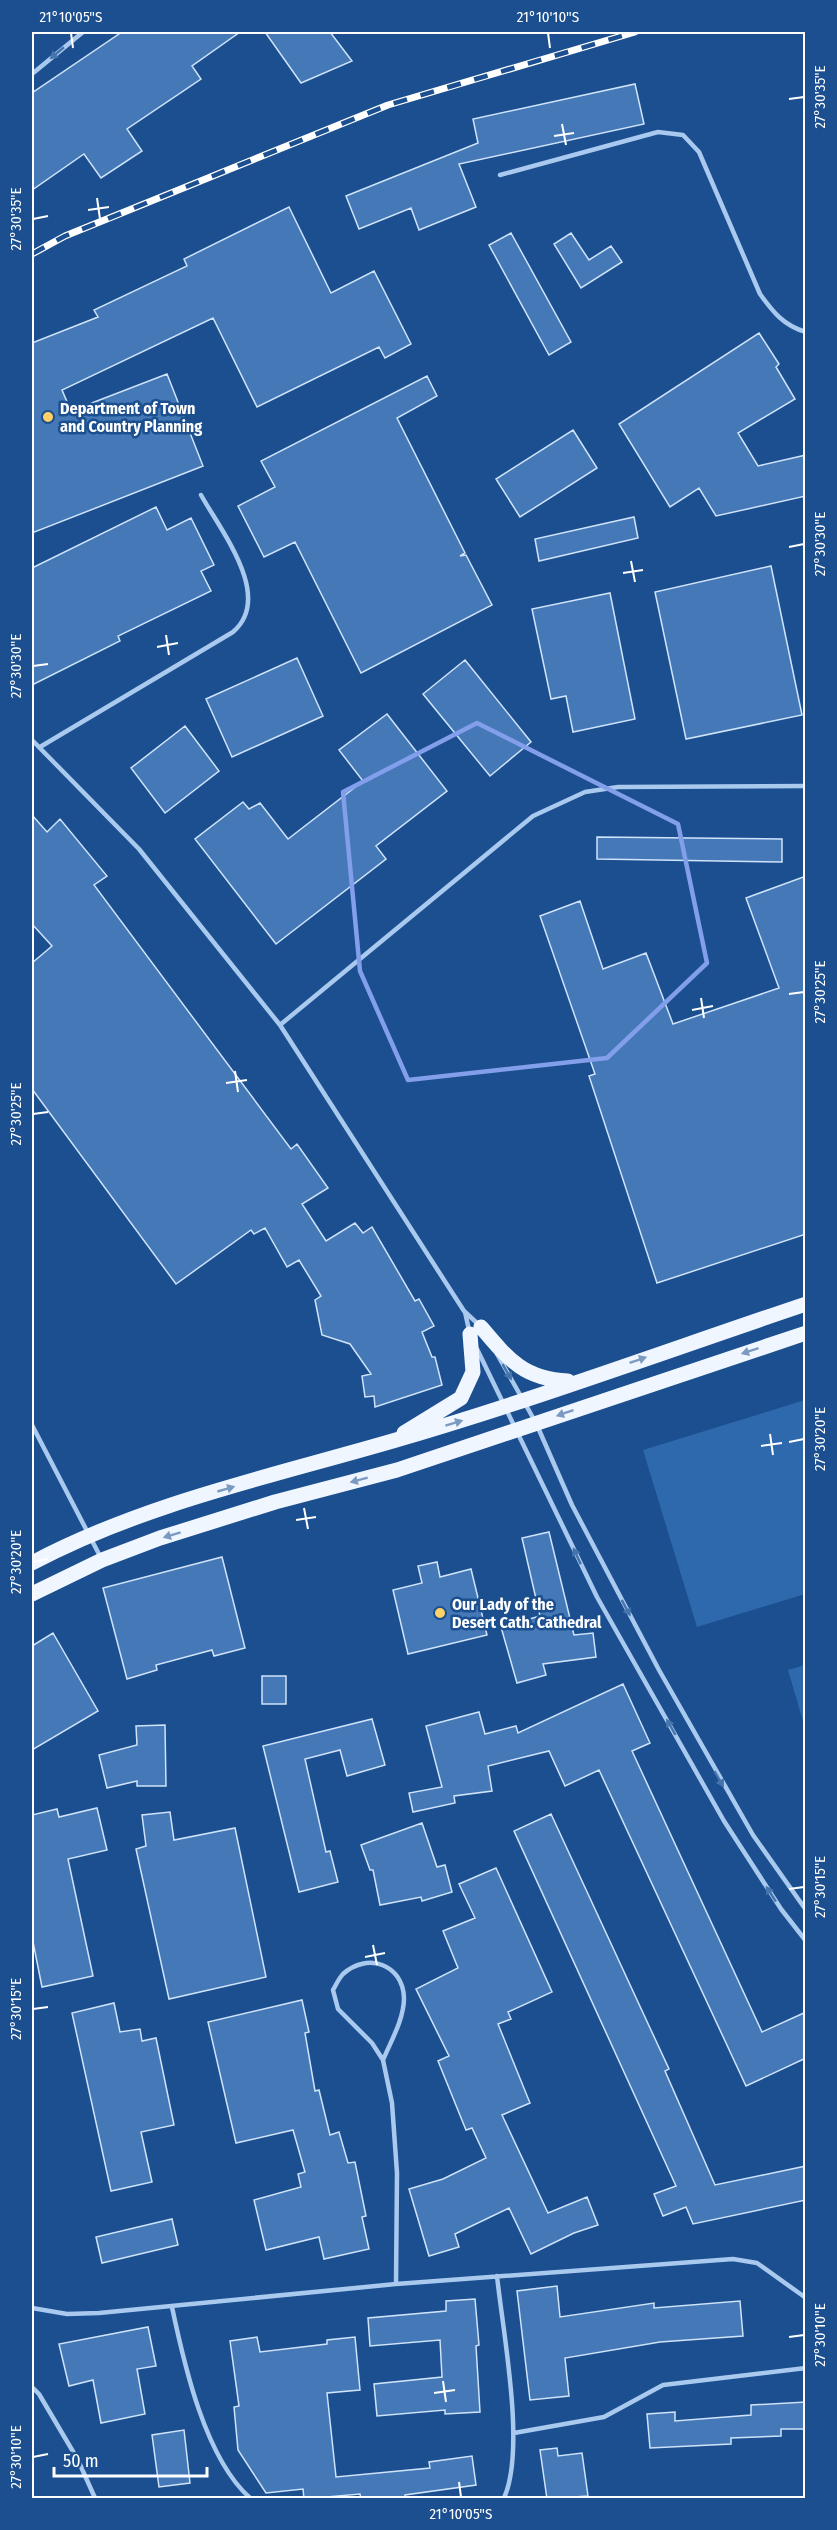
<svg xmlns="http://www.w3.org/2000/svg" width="837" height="2530" viewBox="0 0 837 2530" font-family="'Fira Sans Condensed',sans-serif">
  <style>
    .green { fill: #2e69ad }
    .building { fill: #4478b7; stroke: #cfe3fa; stroke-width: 1.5 }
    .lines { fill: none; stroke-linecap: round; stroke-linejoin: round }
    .service { stroke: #a9c9ee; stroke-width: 4.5 }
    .primary { stroke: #f0f6ff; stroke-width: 15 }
    .rail-casing { stroke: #fff; stroke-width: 7 }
    .rail { stroke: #1b4f8f; stroke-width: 4.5; stroke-dasharray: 14; stroke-linecap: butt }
    .oneway { fill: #4674ac }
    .oneway2 { fill: #7b9ac1 }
    .marked { fill: none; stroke: #839eea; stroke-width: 4.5; stroke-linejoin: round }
    .ticks { fill: none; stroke: #fff; stroke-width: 2 }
    .poi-dot { fill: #ffd166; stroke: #1b4f8f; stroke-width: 2 }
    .labels { text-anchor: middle; stroke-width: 5; stroke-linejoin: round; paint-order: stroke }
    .poi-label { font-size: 16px; font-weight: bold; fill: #fff; stroke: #1b4f8f; text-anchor: start }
    .neatline { fill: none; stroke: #fff; stroke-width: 2 }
    .ticks-label { font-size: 15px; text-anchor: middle; fill: #fff }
  </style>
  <rect width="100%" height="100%" fill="#1b4f8f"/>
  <path class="green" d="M805,1400V1594L697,1627L643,1450Z
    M805,1665L806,1728H805L788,1670Z"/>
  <path class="building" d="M122,32H240L192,66L201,79L127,129L142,151L101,178L84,154L32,190V93Z
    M265,32H330L352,61L301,83Z
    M635,84L644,124L459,164L476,207L419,230L411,208L359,229L346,196L478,143L473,119Z
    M289,207L331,293L374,271L411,344L385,358L379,347L257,407L213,318L62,390L71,411L167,374L203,466L32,533V343L98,317L94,310L187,266L184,259Z
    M511,233L571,342L549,355L489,245Z
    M571,233L589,260L611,246L622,262L581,288L554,244Z
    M759,333L779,364L776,367L795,399L738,433L758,466L806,455V496L716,516L699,488L670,507L619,424Z
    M427,376L437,396L397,418L465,553L460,556L466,555L492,605L361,673L295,542L264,557L238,506L275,487L261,461Z
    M573,430L597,468L520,517L496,479Z
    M156,507L167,530L191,518L214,565L201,571L211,591L118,636L120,641L32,685V568Z
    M634,517L638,538L539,561L535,539Z
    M771,566L802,715L686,739L655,592Z
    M610,593L635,719L573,732L566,696L551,699L532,609Z
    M297,658L323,716L232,757L206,699Z
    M465,660L531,742L490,776L423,694Z
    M387,714L447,791L376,846L386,859L276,944L195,839L243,802L249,809L260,803L288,839L363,781L339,750Z
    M185,726L219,771L165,813L131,768Z
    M32,815L47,832L60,819L107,876L94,885L291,1149L297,1144L328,1188L302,1204L326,1241L355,1223L363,1233L372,1227L415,1301L419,1299L434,1326L422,1332L432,1357H435L442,1385L375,1407L374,1396L365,1397L362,1376L371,1374L350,1344L322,1335L315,1300L321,1296L299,1260L287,1267L265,1228L254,1234L251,1230L176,1284L32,1089V963L52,946L32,924Z
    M597,837L782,839V862L597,859Z
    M806,876V1234L657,1283L589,1076L595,1074L540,916L580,901L603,969L646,953L673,1024L779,988L746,898Z
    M549,1532L574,1635L593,1633L596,1657L543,1664L546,1675L517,1683L501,1627L540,1616L522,1538Z
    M222,1557L245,1648L214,1656L212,1650L156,1665L157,1670L127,1679L103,1588Z
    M437,1562L440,1577L471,1569L487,1635L408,1654L393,1590L422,1583L418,1566Z
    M53,1633L98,1711L32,1750V1646Z
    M262,1676H286V1704H262Z
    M623,1684L650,1743L632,1751L762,2032L806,2012V2058L746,2086L599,1770L565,1786L549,1751L488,1766L492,1791L454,1796L455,1803L413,1812L409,1793L442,1787L426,1726L479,1712L485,1734L516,1726L518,1733Z
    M372,1719L385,1765L347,1776L340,1750L305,1759L326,1852L330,1851L338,1882L299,1892L263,1746Z
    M165,1725L166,1786H137V1781L107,1788L99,1755L137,1745L136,1726Z
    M97,1808L107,1850L68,1859L93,1976L42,1987L32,1937V1815L57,1809L59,1817Z
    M170,1812L174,1840L235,1828L266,1977L169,1999L136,1849L146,1846L142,1815Z
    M551,1814L669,2069L665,2071L715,2185L806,2166V2200L693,2224L686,2207L663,2216L654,2194L676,2186L514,1831Z
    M422,1823L437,1867L445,1865L452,1892L422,1901L421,1897L380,1905L373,1870H370L361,1845Z
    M496,1868L552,1992L508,2012L511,2019L498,2024L530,2103L502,2115L548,2213L587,2197L598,2225L574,2233L531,2254L509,2208L455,2234L459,2247L429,2256L409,2189L443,2179L486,2158L472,2128L466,2130L438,2061L449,2056L416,1989L458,1968L443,1931L475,1918L459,1884Z
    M302,2000L309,2032L305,2033L315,2091L319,2090L330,2135L339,2132L348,2163L355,2162L366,2216L362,2217L369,2249L324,2259L319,2237L266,2250L254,2200L301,2187L298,2174L305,2172L293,2130L236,2143L208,2022Z
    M114,2003L120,2032L140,2029L142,2041L156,2038L174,2125L141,2132L152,2182L111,2191L72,2013Z
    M172,2219L178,2245L102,2263L96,2237Z
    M557,2286L560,2317L654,2303V2308L740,2301L743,2336L660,2342L565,2358L569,2396L530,2400L517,2291Z
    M475,2299L479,2345L476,2346L480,2412L445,2414V2410L377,2416L374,2384L442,2377L440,2340L370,2346L368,2318L446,2311V2301Z
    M148,2327L156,2366L137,2369L145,2414L101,2423L93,2380L69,2386L59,2344Z
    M257,2337L260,2352L327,2344V2340L355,2337L360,2390L327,2393L336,2477L430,2468L429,2462L472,2456L476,2485L405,2495V2499H361L360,2494L304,2499L303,2489L266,2493L238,2450L234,2407L239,2406L230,2341Z
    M806,2402V2429H781V2436L731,2438V2444L650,2448L647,2414L675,2412V2421L751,2415V2405Z
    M184,2430L190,2483L159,2487L152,2435Z
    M557,2448L558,2456L582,2453L588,2496L547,2499L540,2450Z"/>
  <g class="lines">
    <path class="service" d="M32,74L83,32
      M500,175L658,132L683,135L699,152L760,294C773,312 784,326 806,332
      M32,740L139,849L280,1025L464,1311L478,1324
      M40,747L233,632C274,597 221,531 201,495
      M280,1025L533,816L585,792L618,787L806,786
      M465,1312L469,1330
      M477,1349L597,1597L724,1821L781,1909L806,1941
      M497,1354L536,1423L572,1505L659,1670L753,1835L806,1910
      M32,1425L101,1558
      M383,2060C391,2041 404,2019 404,1998C403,1964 367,1952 343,1974C339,1978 336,1985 333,1990L338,2009L372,2043L383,2060L392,2103L397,2173L396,2284
      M497,2276C503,2333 526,2449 504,2498
      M172,2307C184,2364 205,2458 250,2498
      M32,2308L67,2314L99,2313L396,2284L733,2259L757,2263L806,2298
      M32,2387L39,2394L78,2460L95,2498
      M514,2433L604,2417L663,2385L806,2368"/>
    <path class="primary" d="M481,1327C508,1359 524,1379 568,1381
      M404,1433L461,1398L473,1372L470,1334
      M32,1563C145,1503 273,1476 396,1440C534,1400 669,1350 806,1304
      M32,1594L102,1560L160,1538L275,1502L397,1470L806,1333"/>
    <g class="rail-casing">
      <path id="rail" d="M32,254L65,236L388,105L635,32"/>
    </g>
    <use href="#rail" class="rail"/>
  </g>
  <defs><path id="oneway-solid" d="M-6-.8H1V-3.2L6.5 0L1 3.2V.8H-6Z" transform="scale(1.5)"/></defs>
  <g class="oneway">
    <use href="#oneway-solid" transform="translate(57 53) rotate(140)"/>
    <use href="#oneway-solid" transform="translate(507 1372) rotate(60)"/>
    <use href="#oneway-solid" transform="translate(577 1556) rotate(-115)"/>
    <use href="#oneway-solid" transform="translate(626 1608) rotate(62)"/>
    <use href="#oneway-solid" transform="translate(671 1727) rotate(-120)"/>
    <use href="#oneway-solid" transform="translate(719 1779) rotate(60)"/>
    <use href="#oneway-solid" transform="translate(771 1894) rotate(-123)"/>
  </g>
  <g class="oneway2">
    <use href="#oneway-solid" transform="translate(750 1351) rotate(162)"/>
    <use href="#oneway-solid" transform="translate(638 1360) rotate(-19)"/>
    <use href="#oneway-solid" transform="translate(565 1413) rotate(161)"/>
    <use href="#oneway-solid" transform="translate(454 1423) rotate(-17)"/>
    <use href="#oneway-solid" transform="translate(359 1480) rotate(165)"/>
    <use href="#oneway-solid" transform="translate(226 1489) rotate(-16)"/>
    <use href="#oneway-solid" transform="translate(172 1535) rotate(163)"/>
  </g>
  <path class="marked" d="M477,723L678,824L707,963L607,1058L408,1080L360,971L343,792Z"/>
  <path class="ticks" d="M71,33L73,48M548,33L550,48M789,99L804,97M562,124L566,145M554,136L574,133M97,198L100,219M88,210L109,207M33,219L48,216M789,547L804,544M631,561L635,582M623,573L643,570M166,635L169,655M157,647L178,643M33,666L48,664M789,994L804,992M701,998L704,1018M692,1010L713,1006M235,1071L238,1092M226,1083L247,1080M33,1114L48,1112M770,1434L773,1455M789,1442L804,1439M761,1446L782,1443M304,1508L308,1529M296,1520L316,1517M33,1562L48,1559M789,1889L804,1887M373,1945L377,1965M365,1957L385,1953M33,2009L48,2007M789,2337L804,2335M443,2381L446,2402M434,2393L455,2390M33,2457L48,2454M459,2482L461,2497"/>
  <g class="poi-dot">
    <circle cx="48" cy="417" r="6"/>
    <circle cx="440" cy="1613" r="6"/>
  </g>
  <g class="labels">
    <g class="poi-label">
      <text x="60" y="414">Department of Town<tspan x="60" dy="18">and Country Planning</tspan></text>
      <text x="452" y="1610">Our Lady of the<tspan x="452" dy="18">Desert Cath. Cathedral</tspan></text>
    </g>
  </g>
  <rect width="837" height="2530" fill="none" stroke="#1b4f8f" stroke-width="66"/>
  <path d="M54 2467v9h153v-9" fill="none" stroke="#ffffff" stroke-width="3"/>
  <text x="63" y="2467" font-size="18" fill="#ffffff" stroke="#1b4f8f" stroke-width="4.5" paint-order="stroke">50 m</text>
  <rect x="33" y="33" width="771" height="2464" class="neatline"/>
  <g class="ticks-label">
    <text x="71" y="22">21°10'05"S</text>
    <text x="548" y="22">21°10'10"S</text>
    <text transform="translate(820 97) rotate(-90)" y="5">27°30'35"E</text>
    <text transform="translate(16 219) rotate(-90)" y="5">27°30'35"E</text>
    <text transform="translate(820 544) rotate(-90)" y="5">27°30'30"E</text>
    <text transform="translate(16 666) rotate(-90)" y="5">27°30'30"E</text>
    <text transform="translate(820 992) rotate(-90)" y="5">27°30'25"E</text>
    <text transform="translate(16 1114) rotate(-90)" y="5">27°30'25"E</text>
    <text transform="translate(820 1439) rotate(-90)" y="5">27°30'20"E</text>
    <text transform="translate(16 1562) rotate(-90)" y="5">27°30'20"E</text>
    <text transform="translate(820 1887) rotate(-90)" y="5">27°30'15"E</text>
    <text transform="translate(16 2009) rotate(-90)" y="5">27°30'15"E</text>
    <text transform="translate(820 2335) rotate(-90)" y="5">27°30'10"E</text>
    <text transform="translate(16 2457) rotate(-90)" y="5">27°30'10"E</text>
    <text x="461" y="2519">21°10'05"S</text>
  </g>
</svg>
